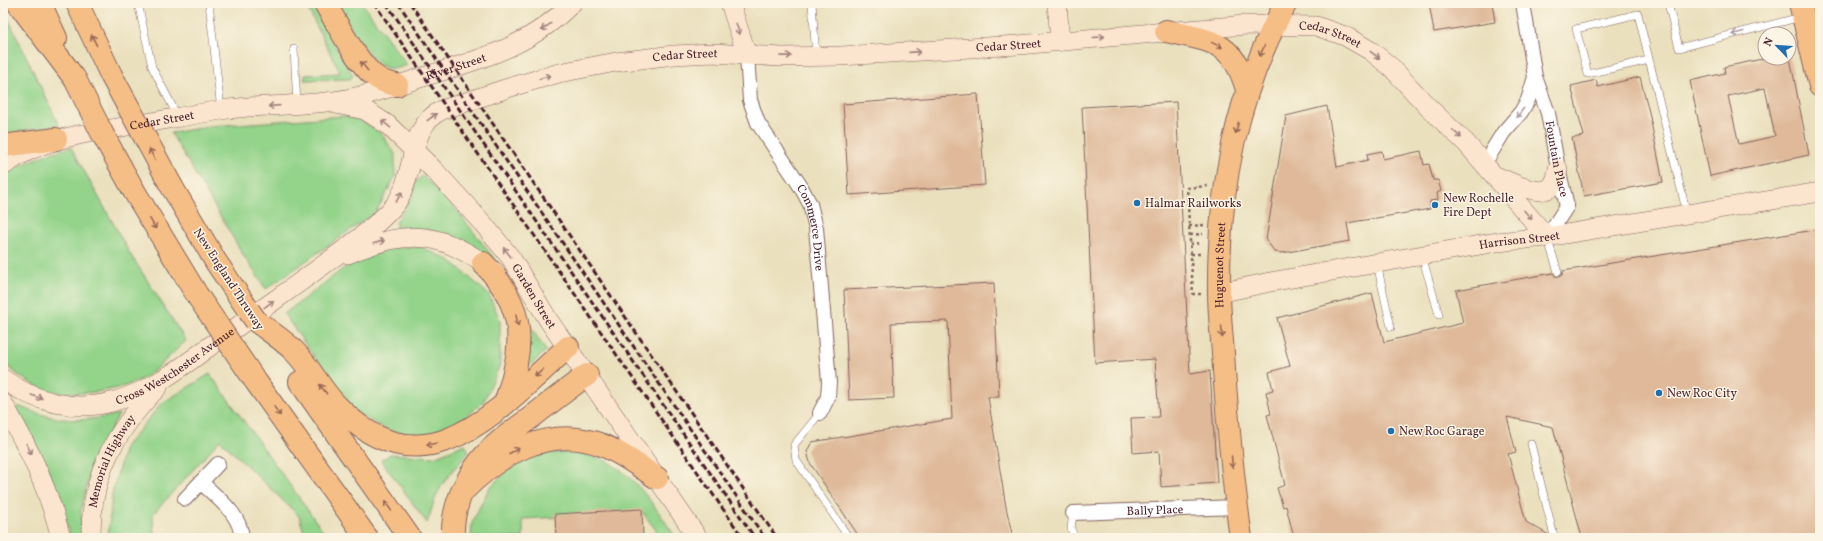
<svg xmlns="http://www.w3.org/2000/svg" width="1823" height="541" viewBox="0 0 1823 541" font-family="Vollkorn,serif">
  <style>
    .green { fill: #93d38a; stroke: #6e795a }
    .building { fill: #dfb99a; fill-rule: evenodd }
    .lines { fill: none; stroke-linecap: round; stroke-linejoin: round }
    .lane-casing { stroke: #82635e; stroke-width: 8 }
    .street-casing { stroke: #82635e; stroke-width: 16 }
    .secondary-casing { stroke: #82635e; stroke-width: 20 }
    .primary-casing { stroke: #82635e; stroke-width: 24 }
    .highway-casing { stroke: #82635e; stroke-width: 24 }
    .path { stroke: #82635e; stroke-width: 2.5; stroke-dasharray: 3 3; stroke-linecap: butt }
    .lane { stroke: #fff; stroke-width: 7 }
    .street { stroke: #fff; stroke-width: 14 }
    .secondary { stroke: #fbe5cf; stroke-width: 19 }
    .primary { stroke: #f6be87; stroke-width: 22 }
    .highway { stroke: #f6be87; stroke-width: 22 }
    .rail { stroke: #4a1f2b; stroke-width: 3; stroke-dasharray: 6 3; stroke-linecap: butt }
    .highway-bridge-casing { stroke: #82635e; stroke-width: 24; stroke-linecap: butt }
    .highway-bridge { stroke: #f6be87; stroke-width: 22 }
    .oneway { stroke: #a2827d }
    .oneway2 { stroke: #ae9aa0 }
    .oneway3 { stroke: #976754 }
    .poi-dot { fill: #1f6fb2; stroke: #fcf5e5; stroke-width: 1.5 }
    .labels { text-anchor: middle; stroke-width: 3; stroke-linejoin: round; paint-order: stroke }
    .street-label { font-size: 12px; fill: #4a1f2b; stroke: #fcf5e5 }
    .poi-label { font-size: 12px; fill: #4a1f2b; stroke: #fcf5e5; text-anchor: start }
  </style>
  <rect width="100%" height="100%" fill="#fcf5e5"/>
  <filter id="ink" filterUnits="userSpaceOnUse"><feTurbulence type="fractalNoise" baseFrequency=".025" numOctaves="2"/><feDisplacementMap in="SourceGraphic" scale="8" xChannelSelector="R" yChannelSelector="G"/><feConvolveMatrix kernelMatrix="1 2 1 2 8 2 1 2 1" color-interpolation-filters="sRGB"/></filter>
  <filter id="wash" filterUnits="userSpaceOnUse"><feTurbulence type="fractalNoise" baseFrequency=".012" numOctaves="4" result="noise"/><feDisplacementMap in="SourceGraphic" scale="16" xChannelSelector="R" yChannelSelector="G"/><feGaussianBlur stdDeviation="0.9" result="paint"/><feColorMatrix in="noise" values="0 0 0 0 0 0 0 0 0 0 0 0 0 0 0 0 0 1.4 0 .05"/><feComposite in="paint" operator="in"/></filter>
  <g filter="url(#wash)">
    <rect width="100%" height="100%" fill="#eae0bd"/>
    <path class="green" d="M305,3H311L353,76L350,79L304,80L305,75L340,73Z
      M336,3H362L407,65C399,68 391,71 383,66C367,59 346,19 336,3Z
      M3,8L59,125L3,134Z
      M345,116L360,120L381,133L395,154V177L376,212L266,289L245,258L171,133L212,126Z
      M71,147L129,252L186,341C174,351 163,364 150,374C126,392 68,399 41,388C26,382 14,372 3,362V180L12,169L47,154Z
      M423,176L454,207L498,263L430,230L396,228V222L411,196L415,182Z
      M392,247H421L451,261L489,295L500,320V365L484,401L454,428L422,435L389,431L357,413L338,390L284,314L344,268Z
      M530,326L546,351L526,369L527,327Z
      M210,374L328,538H306L299,516L220,440L153,514L154,538H108L112,493L125,447L162,403Z
      M18,406C56,422 80,423 119,414L93,461L81,510L82,538H71L53,481L33,438L16,410Z
      M465,444L469,452C458,465 445,478 437,494C433,503 431,513 427,523L381,460L391,454L434,457Z
      M581,452C589,455 600,457 608,462C638,478 657,510 676,538H662L643,513L523,519V538H471L472,523L489,488L512,466L547,453Z"/>
    <g id="blocks">
      <path class="building" d="M1429,3H1492L1495,22L1434,32Z
        M1767,58H1790L1809,155L1710,176L1690,81L1725,73L1724,67ZM1765,88L1775,136L1739,144L1728,96Z
        M1640,77L1649,112L1663,182L1584,196L1572,138L1584,136L1571,86L1596,80L1598,87Z
        M978,94L985,185L849,195L843,104Z
        M1176,102L1190,374L1210,371L1217,483L1161,487L1159,451L1133,453L1131,418L1159,417L1155,359L1095,363L1082,107Z
        M1327,106L1337,167L1368,160L1367,154L1382,151L1383,159L1421,151L1424,165L1429,164L1433,180H1438L1441,191L1437,193L1438,200L1430,201V209L1347,223L1350,241L1282,253L1275,252L1266,240L1286,116Z
        M1820,229V538H1582L1553,427L1507,417L1516,452L1508,454L1526,522L1549,535L1550,538H1294L1286,506L1283,507L1277,488L1285,485L1267,415L1271,414L1266,392L1273,390L1269,372L1290,366L1277,318L1372,293L1384,342L1463,323L1456,290L1553,273L1555,276L1559,277L1562,275L1563,271Z
        M994,283L999,397H988L1006,507L1013,538H860L810,463L807,451L812,442L952,419L948,321L891,323L894,398L849,400L844,290Z
        M642,509L643,538H556L555,514Z"/>
    </g>
  </g>
  <g filter="url(#ink)">
    <use href="#blocks" fill-opacity="0" stroke="#82635e" stroke-width="1"/>
    <g class="lines">
      <g class="lane-casing">
        <path id="lane" d="M138,3L152,67L178,117
          M209,3L221,110
          M812,3L816,56
          M1668,3L1679,48L1801,17
          M294,49L297,104
          M1649,60L1588,74L1576,29L1638,14L1687,214
          M1547,237L1558,272
          M1422,256L1439,315
          M1377,264L1391,327
          M820,413L794,445L796,460L849,538
          M1531,444L1554,536
          M1073,513L1071,529L1075,538"/>
      </g>
      <g class="street-casing">
        <g id="street">
          <path id="s1" d="M1523,3L1535,77L1548,113L1558,169L1567,206L1547,237"/>
          <path id="s2" d="M747,55L750,100L758,123L801,187L810,204L816,228L829,382L828,397L820,413"/>
          <path d="M1484,164L1503,133L1521,112L1528,100L1535,77"/>
          <path d="M201,482C218,499 240,513 242,538"/>
          <path d="M185,499L218,464"/>
          <path id="s3" d="M1073,513L1237,507"/>
        </g>
      </g>
      <g class="secondary-casing">
        <g id="secondary">
          <path d="M730,3L747,55"/>
          <path d="M1057,3L1060,41"/>
          <path id="s4" d="M336,104L365,110L388,125L435,171L485,226L511,258L549,321L698,538"/>
          <path id="s5" d="M3,166C41,138 83,134 128,126C159,121 190,115 221,110C256,105 291,106 326,102C358,99 389,88 420,78C477,60 529,48 572,3"/>
          <path d="M1496,176C1509,181 1540,199 1552,186C1556,181 1557,175 1558,169"/>
          <path d="M348,254C410,228 442,231 495,272"/>
          <path id="s6" d="M1219,293L1270,282L1497,242L1547,237L1820,192"/>
          <path id="s7" d="M3,379C34,402 74,412 112,402C148,392 177,371 206,349C229,333 252,316 275,300C303,280 331,260 358,239C370,229 384,218 394,206C417,177 406,127 442,110L508,88L559,73L616,62L674,55L712,53L781,57L841,56L1018,45L1245,25L1316,26L1345,36L1371,51L1392,68L1428,107L1466,143L1547,237"/>
          <path d="M3,403C29,449 48,487 61,538"/>
          <path id="s8" d="M91,538C90,475 115,431 158,387"/>
        </g>
      </g>
      <g class="primary-casing">
        <g id="primary">
          <path d="M1800,3L1820,86"/>
          <path d="M1166,31C1211,41 1233,40 1247,90"/>
          <path id="s9" d="M1241,538C1233,482 1228,426 1224,370C1223,344 1219,317 1219,291C1218,188 1236,94 1286,3"/>
        </g>
      </g>
      <g class="highway-casing">
        <path id="highway" d="M18,3L75,79
          M40,3L56,38
          M77,3L111,75
          M325,3C337,23 359,68 379,79C384,82 391,84 397,85
          M3,146L56,139
          M172,187L216,262L249,311
          M134,191L197,295
          M483,263C528,308 524,348 505,403
          M256,321C269,331 285,341 296,353C312,370 322,392 339,408C427,497 499,408 568,347
          M254,379L367,538
          M300,382L410,538
          M462,492C498,455 548,424 602,445C622,453 639,466 657,478
          M453,538C451,505 469,470 492,448C505,436 520,426 533,416C551,402 569,388 587,375"/>
      </g>
      <path class="path" d="M1189,226L1204,225
        M1190,235L1203,234
        M1190,244L1201,243
        M1191,254H1201
        M1201,294H1193L1187,188L1208,186"/>
      <use href="#lane" class="lane"/>
      <use href="#street" class="street"/>
      <use href="#secondary" class="secondary"/>
      <use href="#primary" class="primary"/>
      <use href="#highway" class="highway"/>
      <path class="rail" d="M374,3L743,538
        M386,3L755,538
        M398,3L765,538
        M410,3L777,538"/>
      <g class="highway-bridge-casing">
        <path id="highway-bridge" d="M111,75L172,187
          M75,79L102,133L134,191
          M197,295L254,379
          M249,311L256,321"/>
      </g>
      <use href="#highway-bridge" class="highway-bridge"/>
    </g>
    <defs><path id="oneway-shaft" d="M-6 0H5M1.5-3L5.5 0L1.5 3" fill="none" stroke-width="1.6" stroke-linecap="round" stroke-linejoin="round"/></defs>
    <g class="oneway">
      <use href="#oneway-shaft" transform="translate(546 27) rotate(144)"/>
      <use href="#oneway-shaft" transform="translate(738 29) rotate(71)"/>
      <use href="#oneway-shaft" transform="translate(1099 37) rotate(-6)"/>
      <use href="#oneway-shaft" transform="translate(915 52) rotate(-4)"/>
      <use href="#oneway-shaft" transform="translate(1375 55) rotate(37)"/>
      <use href="#oneway-shaft" transform="translate(786 56) rotate(-1)"/>
      <use href="#oneway-shaft" transform="translate(545 77) rotate(-16)"/>
      <use href="#oneway-shaft" transform="translate(274 106) rotate(176)"/>
      <use href="#oneway-shaft" transform="translate(432 117) rotate(-37)"/>
      <use href="#oneway-shaft" transform="translate(386 124) rotate(-140)"/>
      <use href="#oneway-shaft" transform="translate(1457 134) rotate(43)"/>
      <use href="#oneway-shaft" transform="translate(399 197) rotate(-59)"/>
      <use href="#oneway-shaft" transform="translate(1528 215) rotate(49)"/>
      <use href="#oneway-shaft" transform="translate(379 242) rotate(-17)"/>
      <use href="#oneway-shaft" transform="translate(507 252) rotate(-129)"/>
      <use href="#oneway-shaft" transform="translate(269 304) rotate(-36)"/>
      <use href="#oneway-shaft" transform="translate(37 397) rotate(20)"/>
      <use href="#oneway-shaft" transform="translate(29 449) rotate(62)"/>
    </g>
    <g class="oneway2">
      <use href="#oneway-shaft" transform="translate(1738 33) rotate(166)"/>
      <use href="#oneway-shaft" transform="translate(1520 113) rotate(128)"/>
    </g>
    <g class="oneway3">
      <use href="#oneway-shaft" transform="translate(94 40) rotate(-115)"/>
      <use href="#oneway-shaft" transform="translate(1217 45) rotate(26)"/>
      <use href="#oneway-shaft" transform="translate(1262 51) rotate(114)"/>
      <use href="#oneway-shaft" transform="translate(364 66) rotate(-129)"/>
      <use href="#oneway-shaft" transform="translate(1237 128) rotate(104)"/>
      <use href="#oneway-shaft" transform="translate(152 154) rotate(-118)"/>
      <use href="#oneway-shaft" transform="translate(153 224) rotate(60)"/>
      <use href="#oneway-shaft" transform="translate(517 320) rotate(78)"/>
      <use href="#oneway-shaft" transform="translate(1222 332) rotate(86)"/>
      <use href="#oneway-shaft" transform="translate(539 373) rotate(138)"/>
      <use href="#oneway-shaft" transform="translate(323 389) rotate(-127)"/>
      <use href="#oneway-shaft" transform="translate(277 411) rotate(55)"/>
      <use href="#oneway-shaft" transform="translate(432 444) rotate(171)"/>
      <use href="#oneway-shaft" transform="translate(514 451) rotate(-27)"/>
      <use href="#oneway-shaft" transform="translate(1232 462) rotate(85)"/>
      <use href="#oneway-shaft" transform="translate(388 506) rotate(-125)"/>
    </g>
  </g>
  <g class="poi-dot">
    <circle cx="1137" cy="203" r="4"/>
    <circle cx="1435" cy="205" r="4"/>
    <circle cx="1659" cy="393" r="4"/>
    <circle cx="1391" cy="431" r="4"/>
  </g>
  <g class="labels">
    <g class="street-label">
      <text dy="4" stroke="none"><textPath href="#s7" startOffset="1469">Cedar Street</textPath></text>
      <text dy="4" stroke="none"><textPath href="#s7" startOffset="1145">Cedar Street</textPath></text>
      <text dy="4" stroke="none"><textPath href="#s7" startOffset="821">Cedar Street</textPath></text>
      <text dy="4" stroke="none"><textPath href="#s5" startOffset="467">River Street</textPath></text>
      <text dy="4" stroke="none"><textPath href="#s5" startOffset="167">Cedar Street</textPath></text>
      <text dy="4" stroke="none"><textPath href="#s1" startOffset="160">Fountain Place</textPath></text>
      <text dy="4" stroke="none"><textPath href="#s2" startOffset="189">Commerce Drive</textPath></text>
      <text dy="4" stroke="none"><textPath href="#s6" startOffset="305">Harrison Street</textPath></text>
      <text dy="4" stroke="none"><textPath href="#s9" startOffset="274">Huguenot Street</textPath></text>
      <text transform="translate(229 279) rotate(57)" y="4">New England Thruway</text>
      <text dy="4" stroke="none"><textPath href="#s4" startOffset="283">Garden Street</textPath></text>
      <text dy="4" stroke="none"><textPath href="#s7" startOffset="188">Cross Westchester Avenue</textPath></text>
      <text dy="4" stroke="none"><textPath href="#s8" startOffset="81">Memorial Highway</textPath></text>
      <text dy="4" stroke="none"><textPath href="#s3" startOffset="82">Bally Place</textPath></text>
    </g>
    <g class="poi-label">
      <text x="1443" y="202">New Rochelle<tspan x="1443" dy="14">Fire Dept</tspan></text>
      <text x="1145" y="207">Halmar Railworks</text>
      <text x="1667" y="397">New Roc City</text>
      <text x="1399" y="435">New Roc Garage</text>
    </g>
  </g>
  <rect width="1823" height="541" fill="none" stroke="#fcf5e5" stroke-width="16"/>
  <g transform="translate(1777 46) rotate(295)"><circle r="19" fill="#fcf5e5" stroke="#b59f9b"/>
  <path d="M0-3L7 15L0 10L-7 15Z" fill="#1f6fb2"/>
  <text y="-6" font-size="11" font-weight="bold" text-anchor="middle" fill="#4a1f2b">N</text>
  </g>
</svg>
